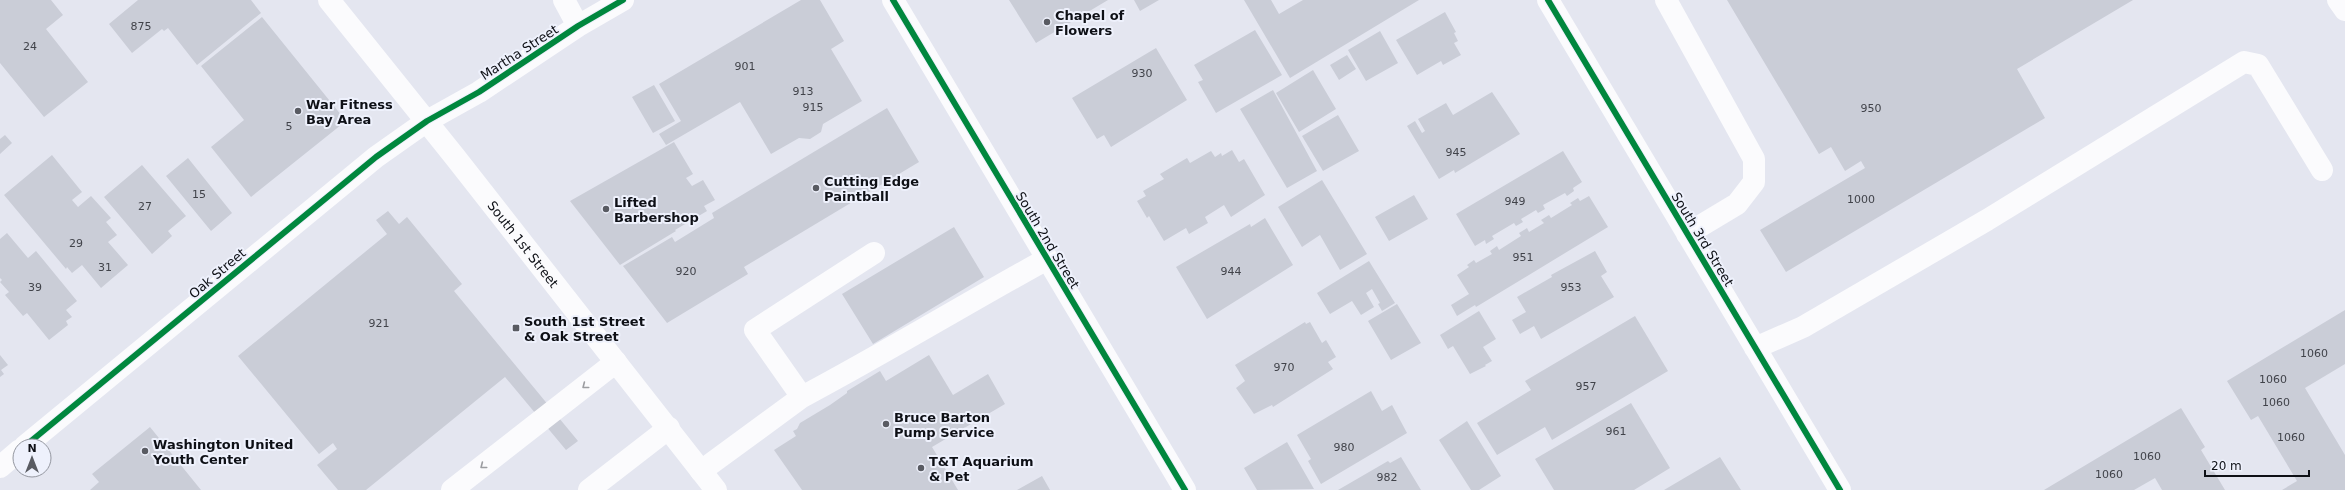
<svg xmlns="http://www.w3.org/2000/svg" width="2345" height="490" viewBox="0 0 2345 490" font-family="'DejaVu Sans',sans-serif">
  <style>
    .building { fill: #cacdd7 }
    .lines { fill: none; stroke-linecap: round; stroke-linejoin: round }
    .minor { stroke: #fbfbfd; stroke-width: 22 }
    .major { stroke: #fbfbfd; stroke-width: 22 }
    .cycleway-casing { stroke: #eef1fc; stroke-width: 8 }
    .cycleway { stroke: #00873e; stroke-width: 6 }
    .oneway { stroke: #9c9da1 }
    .poi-dot { fill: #595b62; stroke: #eef1fc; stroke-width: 1.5 }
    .labels { text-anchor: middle; stroke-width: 4; stroke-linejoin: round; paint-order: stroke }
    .number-label { font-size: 11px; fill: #41434a }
    .poi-label { font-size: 13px; font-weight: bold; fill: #0e1016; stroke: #eef1fc; text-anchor: start }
    .street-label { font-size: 13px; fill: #0e1016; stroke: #eef1fc }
  </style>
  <rect width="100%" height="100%" fill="#e4e6f0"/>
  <path class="building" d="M0,0H51L63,15L46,29L88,82L44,117L0,63Z
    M138,0H251L261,13L197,65L168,28L164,31L162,29L132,53L109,24Z
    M801,0H820L844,41L831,49L862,101L823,124L821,132L810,139L799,138L771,154L740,102L666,145L659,134L681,121L659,84Z
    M1009,0H1108L1036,43Z
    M1134,0H1159L1140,11Z
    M1244,0H1271L1279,14L1303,0H1419L1290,78Z
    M1727,0H2133L2017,69L2045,118L1786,272L1760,230L1865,168L1861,161L1845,171L1831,147L1819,154Z
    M1445,12L1456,32L1454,33L1458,41L1454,43L1461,55L1443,65L1441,61L1417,75L1396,40Z
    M262,17L346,121L251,197L211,147L244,120L201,66Z
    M1255,30L1282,75L1216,113L1198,82L1203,80L1194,65Z
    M1380,31L1398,63L1366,81L1348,50Z
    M1156,48L1187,100L1111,147L1104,135L1097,139L1072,98Z
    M1347,55L1356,69L1339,80L1330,65Z
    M1313,70L1336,109L1299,132L1276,93Z
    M654,85L675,121L653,133L632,97Z
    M1273,90L1317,171L1287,188L1240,109Z
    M1492,92L1520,134L1455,173L1454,170L1439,179L1407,126L1415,121L1422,133L1425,131L1418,119L1446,103L1453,115Z
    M887,108L919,162L744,267L748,274L667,323L623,266L672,237L675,242L714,218L712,213Z
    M1338,115L1359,151L1323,171L1302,136Z
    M5,135L12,143L0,154V139Z
    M674,142L693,174L686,178L692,186L703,180L715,200L704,206L707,211L675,230L676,231L620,265L570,201Z
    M1232,150L1239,162L1244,159L1265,195L1231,217L1224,205L1205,217L1208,223L1189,234L1186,228L1164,241L1149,216L1147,218L1137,201L1146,196L1143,191L1164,179L1160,174L1187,158L1190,163L1211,151L1215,157L1221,153L1222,156Z
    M1563,151L1582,182L1573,188L1574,191L1567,196L1565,193L1543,205L1545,209L1538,213L1536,210L1521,219L1523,222L1516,226L1514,223L1492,236L1494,239L1486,244L1485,240L1475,246L1456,214Z
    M52,155L82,192L72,200L78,207L91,196L111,218L106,222L117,235L108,242L128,265L101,288L82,265L72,273L67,267L66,269L4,195Z
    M188,158L232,213L211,231L166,176Z
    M142,165L186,216L168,231L172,236L152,254L104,197Z
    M1322,180L1367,254L1340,270L1320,235L1302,247L1278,207Z
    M1414,195L1428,219L1389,241L1375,217Z
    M1589,196L1608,227L1476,307L1475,305L1457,316L1451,305L1469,294L1457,275L1469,267L1467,265L1474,260L1476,263L1492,254L1490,251L1497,246L1499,250L1521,236L1519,233L1527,228L1529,232L1544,223L1541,220L1549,215L1551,218L1572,205L1570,203L1578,198L1580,201Z
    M388,211L399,224L407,217L462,284L454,291L578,441L566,450L505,377L366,490H338L317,465L337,449L333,443L319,454L238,356L387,234L376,220Z
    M1265,218L1293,265L1207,319L1176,267L1250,224L1251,227Z
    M954,227L984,277L873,344L842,294Z
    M7,233L28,258L36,251L77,301L66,310L72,317L66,321L68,325L49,340L27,313L23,316L5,295L9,292L0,282L2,280L0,278V239Z
    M1595,251L1607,272L1601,276L1614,297L1541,339L1534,326L1520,334L1512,320L1526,312L1517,297L1552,277L1551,275Z
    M1369,261L1395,303L1382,311L1378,304L1380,303L1372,289L1366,293L1374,307L1361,315L1352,301L1330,314L1317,293Z
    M1397,304L1421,343L1391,360L1368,321Z
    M2345,310V364L2305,388L2345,455V490H2282L2297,481L2258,416L2251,420L2227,381Z
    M1479,311L1496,339L1483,347L1492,361L1485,365L1486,366L1470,374L1453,346L1448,349L1440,335Z
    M1635,316L1668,371L1552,440L1545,427L1497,455L1477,423L1531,390L1525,381Z
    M1305,322L1306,324L1310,322L1322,343L1326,340L1336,357L1328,362L1333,369L1273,407L1272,405L1254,414L1236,388L1245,381L1235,365Z
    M0,355L8,365L1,370L4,374L0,377Z
    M929,355L953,395L988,374L1005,404L932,447L958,490H802L774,450L796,436L793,431L797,429L800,423L830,405L847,393V391L880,371L886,381Z
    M1371,391L1382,411L1392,405L1407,433L1321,484L1308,461L1311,459L1297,435Z
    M1631,403L1670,468L1634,490H1554L1535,459Z
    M2181,408L2205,447L2201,450L2225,490H2162L2155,478L2134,490H2044Z
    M1467,421L1501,476L1479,490H1471L1439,440Z
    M150,427L201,490H90L99,482L92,474Z
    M1287,442L1314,489L1257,490L1244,468Z
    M1401,457L1421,490H1338L1388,461L1390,463Z
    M1720,457L1741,490H1664Z
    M1042,476L1050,490H1017Z"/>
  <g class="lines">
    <path class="minor" d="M564,0L578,26
      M893,0L1185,490
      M1548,0L1840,490
      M1666,0L1754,159V182L1737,204L1687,234
      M2338,0L2345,10
      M874,253L755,330L802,397C885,353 965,304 1047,259
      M1755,348L1803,327L1987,220L2244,62L2258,65L2322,170
      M25,446L376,157L427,121L479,92L578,26L623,0
      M0,467L20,450
      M701,471L802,397
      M452,490L616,362
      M589,490L669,428"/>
    <path class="major" id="s1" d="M329,0L455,157L716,490"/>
    <g class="cycleway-casing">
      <path id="cycleway" d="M893,0L1185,490
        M1548,0L1840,490
        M25,446L376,157L427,121L479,92L578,26L623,0"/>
    </g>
    <use href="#cycleway" class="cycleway"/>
  </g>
  <defs><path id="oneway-chevron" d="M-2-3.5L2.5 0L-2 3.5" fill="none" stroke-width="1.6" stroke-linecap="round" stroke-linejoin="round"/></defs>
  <g class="oneway">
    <use href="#oneway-chevron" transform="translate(585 386) rotate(142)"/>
    <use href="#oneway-chevron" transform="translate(483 466) rotate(142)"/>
  </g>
  <g class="poi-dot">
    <circle cx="1047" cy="22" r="4"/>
    <circle cx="298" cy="111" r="4"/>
    <circle cx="816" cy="188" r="4"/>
    <circle cx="606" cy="209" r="4"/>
    <rect x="512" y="324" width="8" height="8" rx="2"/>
    <circle cx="886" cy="424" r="4"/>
    <circle cx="145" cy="451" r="4"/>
    <circle cx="921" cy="468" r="4"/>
  </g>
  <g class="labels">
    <g class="number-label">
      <text x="141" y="30">875</text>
      <text x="30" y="50">24</text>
      <text x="745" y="70">901</text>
      <text x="1142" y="77">930</text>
      <text x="803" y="95">913</text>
      <text x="813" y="111">915</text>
      <text x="1871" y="112">950</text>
      <text x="289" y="130">5</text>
      <text x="1456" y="156">945</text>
      <text x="199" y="198">15</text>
      <text x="1861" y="203">1000</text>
      <text x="1515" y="205">949</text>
      <text x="145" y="210">27</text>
      <text x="76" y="247">29</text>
      <text x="1523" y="261">951</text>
      <text x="105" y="271">31</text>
      <text x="686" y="275">920</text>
      <text x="1231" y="275">944</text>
      <text x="35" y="291">39</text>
      <text x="1571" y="291">953</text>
      <text x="379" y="327">921</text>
      <text x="2314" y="357">1060</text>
      <text x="1284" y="371">970</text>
      <text x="2273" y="383">1060</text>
      <text x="1586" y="390">957</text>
      <text x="2276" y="406">1060</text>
      <text x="1616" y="435">961</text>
      <text x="2291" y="441">1060</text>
      <text x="1344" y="451">980</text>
      <text x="2147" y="460">1060</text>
      <text x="2109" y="478">1060</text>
      <text x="1387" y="481">982</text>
    </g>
    <g class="poi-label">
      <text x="1055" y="20">Chapel of<tspan x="1055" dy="15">Flowers</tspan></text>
      <text x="306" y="109">War Fitness<tspan x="306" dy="15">Bay Area</tspan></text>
      <text x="824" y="186">Cutting Edge<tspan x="824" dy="15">Paintball</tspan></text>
      <text x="614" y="207">Lifted<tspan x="614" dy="15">Barbershop</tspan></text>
      <text x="524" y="326">South 1st Street<tspan x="524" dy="15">&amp; Oak Street</tspan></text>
      <text x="894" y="422">Bruce Barton<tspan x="894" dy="15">Pump Service</tspan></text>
      <text x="153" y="449">Washington United<tspan x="153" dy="15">Youth Center</tspan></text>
      <text x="929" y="466">T&amp;T Aquarium<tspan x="929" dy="15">&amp; Pet</tspan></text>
    </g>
    <g class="street-label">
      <text transform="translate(519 52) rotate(-33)" y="5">Martha Street</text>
      <text transform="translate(1703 239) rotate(59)" y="5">South 3rd Street</text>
      <text transform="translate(1048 240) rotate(59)" y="5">South 2nd Street</text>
      <text dy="5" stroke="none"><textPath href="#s1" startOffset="312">South 1st Street</textPath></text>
      <text transform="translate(217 273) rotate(-40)" y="5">Oak Street</text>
    </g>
  </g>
  <g transform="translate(32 458)"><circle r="19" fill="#eef1fc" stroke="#9497a0"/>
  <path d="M0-3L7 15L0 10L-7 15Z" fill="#595b62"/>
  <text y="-6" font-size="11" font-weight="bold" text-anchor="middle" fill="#0e1016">N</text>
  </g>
  <path d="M2205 470v6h104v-6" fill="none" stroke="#0e1016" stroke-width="2"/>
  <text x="2211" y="470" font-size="12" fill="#0e1016" stroke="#eef1fc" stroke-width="3" paint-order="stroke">20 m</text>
</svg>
